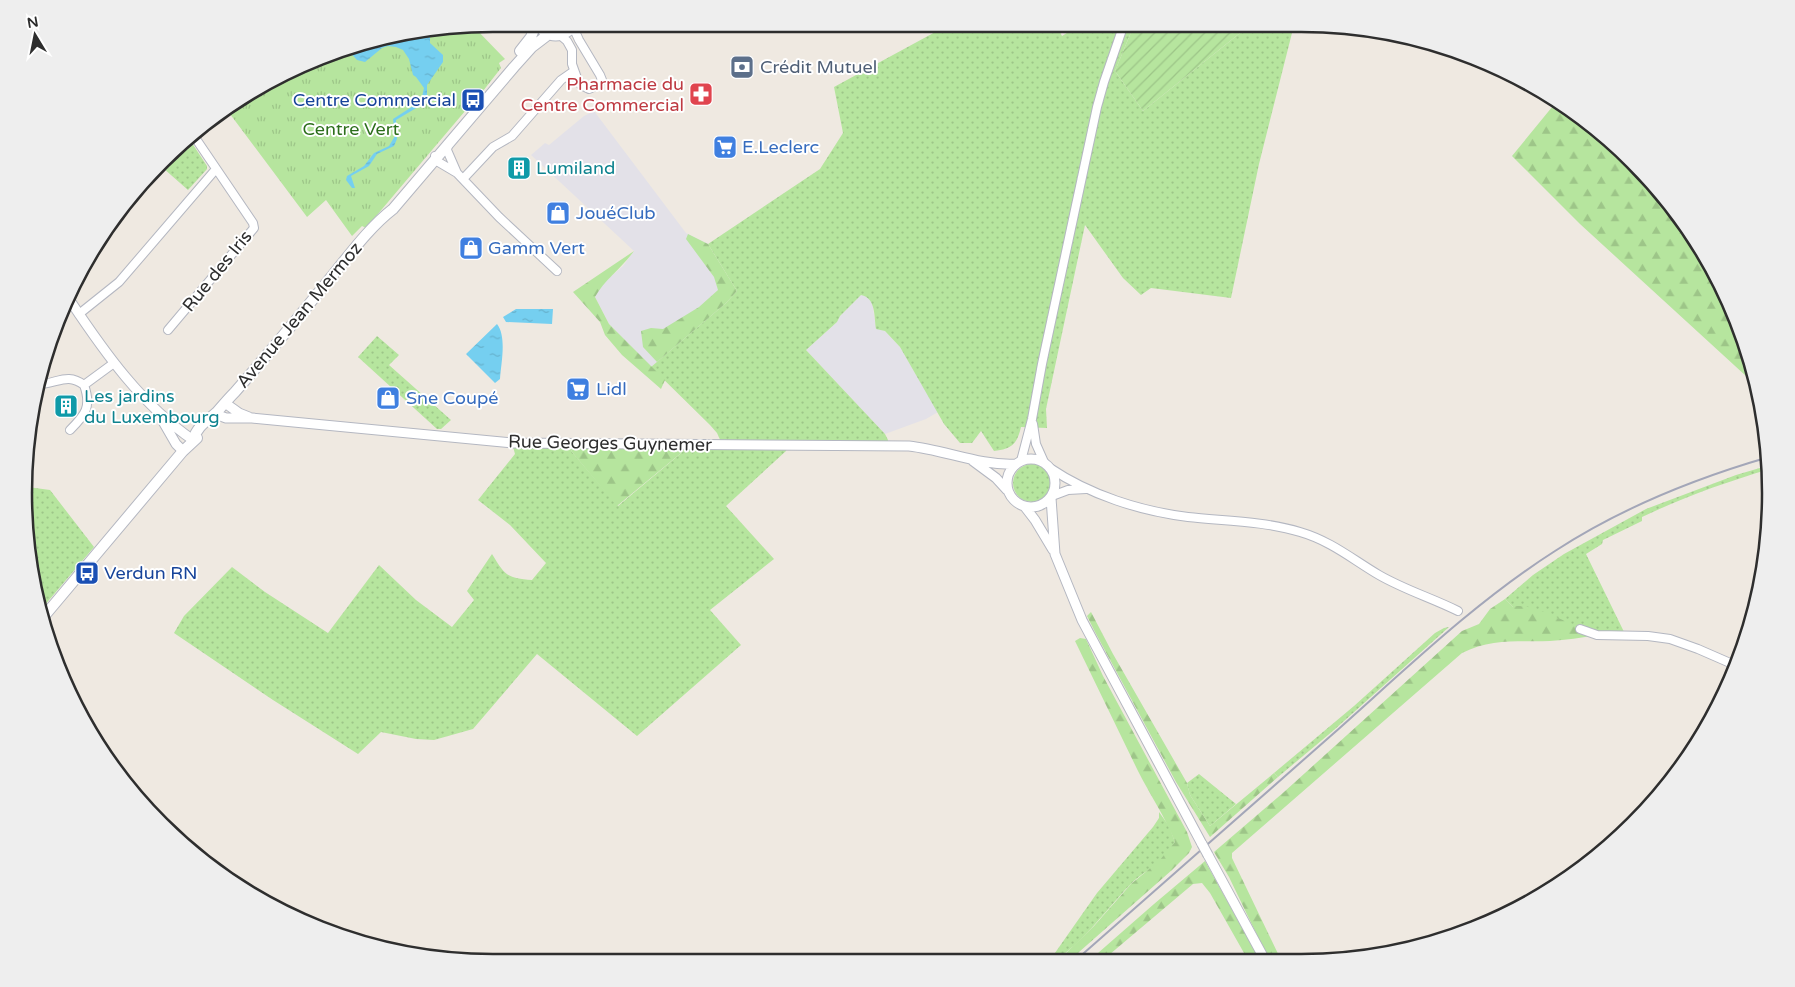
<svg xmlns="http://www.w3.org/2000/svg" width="1795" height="987" viewBox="0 0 1795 987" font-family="'Varela Round',sans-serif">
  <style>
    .industrial { fill: #e3e1e8 }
    .grass { fill: url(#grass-dots) }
    .forest { fill: url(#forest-firs) }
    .park { fill: url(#park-tufts) }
    .garden { fill: url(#garden-furrows) }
    .water { fill: url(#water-ripples) }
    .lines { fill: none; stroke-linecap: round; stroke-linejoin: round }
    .minor-casing { stroke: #b4b7c1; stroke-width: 10 }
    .tertiary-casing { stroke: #b4b7c1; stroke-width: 11 }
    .secondary-casing { stroke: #b4b7c1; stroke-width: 12 }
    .minor { stroke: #fff; stroke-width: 8 }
    .tertiary { stroke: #fff; stroke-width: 9 }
    .secondary { stroke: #fff; stroke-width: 10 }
    .rail { stroke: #a3a6b8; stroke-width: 2 }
    .tertiary-bridge-casing { stroke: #b4b7c1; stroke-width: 11; stroke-linecap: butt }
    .tertiary-bridge { stroke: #fff; stroke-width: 9 }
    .labels { text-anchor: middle; stroke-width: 4; stroke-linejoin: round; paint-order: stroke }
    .service-label { font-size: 18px; fill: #4e5e75; stroke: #fff; text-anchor: start }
    .health-label { font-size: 18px; fill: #be3a42; stroke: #fff; text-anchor: end }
    .transit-label { font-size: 18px; fill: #164399; stroke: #fff; text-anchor: end }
    .park-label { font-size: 18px; fill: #2c6e1b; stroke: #fff }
    .shop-label { font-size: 18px; fill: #366cbe; stroke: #fff; text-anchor: start }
    .culture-label { font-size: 18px; fill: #0d838f; stroke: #fff; text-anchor: start }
    .street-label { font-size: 18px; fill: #2e2e2e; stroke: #fff }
    .rim { fill: none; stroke: #2e2e2e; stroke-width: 2.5 }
  </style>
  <defs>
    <pattern id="grass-dots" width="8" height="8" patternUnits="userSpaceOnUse" patternTransform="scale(1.25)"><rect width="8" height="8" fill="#b6e59e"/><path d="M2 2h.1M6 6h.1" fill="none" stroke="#9dc588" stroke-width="1.8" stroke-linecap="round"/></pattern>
    <pattern id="forest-firs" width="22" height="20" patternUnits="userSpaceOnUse" patternTransform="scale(1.25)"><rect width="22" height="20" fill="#b6e59e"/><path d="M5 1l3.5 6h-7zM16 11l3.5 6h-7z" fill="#9dc588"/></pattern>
    <pattern id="park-tufts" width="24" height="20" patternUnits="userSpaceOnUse" patternTransform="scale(1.25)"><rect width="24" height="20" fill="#b6e59e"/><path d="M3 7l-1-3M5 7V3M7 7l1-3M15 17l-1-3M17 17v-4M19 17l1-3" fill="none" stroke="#9dc588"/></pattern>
    <pattern id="garden-furrows" width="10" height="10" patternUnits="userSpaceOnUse" patternTransform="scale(1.25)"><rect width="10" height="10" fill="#b6e59e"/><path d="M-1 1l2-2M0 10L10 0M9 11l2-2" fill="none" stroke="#9dc588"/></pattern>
    <pattern id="water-ripples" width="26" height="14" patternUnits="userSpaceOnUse" patternTransform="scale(1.25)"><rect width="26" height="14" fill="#75cff0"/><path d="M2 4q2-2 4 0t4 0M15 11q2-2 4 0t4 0" fill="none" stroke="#66b2ce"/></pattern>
  </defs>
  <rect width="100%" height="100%" fill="#efe9e1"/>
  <path class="industrial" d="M594,111L686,233L708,244L726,303L651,367L609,324L595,297L602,284L623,266L634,251L531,155L545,143L549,145L584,116Z
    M861,295L868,296L872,301L876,328L885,331L900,347L938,412L926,419L885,434L806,350L837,322L840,316Z"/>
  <path class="grass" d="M950,24H1056L1062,36L1081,24L1134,25L1115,71L1143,111L1250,25H1294L1259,164L1231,298L1151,288L1141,295L1123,278L1085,225L1046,409L1047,428L1021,427C1017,444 1012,449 994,451L981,431L972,443H960L944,424L900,347L885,331L876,329C874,316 876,298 861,295L840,316L837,322L806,350L885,434L888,440V445H788L786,451L726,506L774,559L710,610L741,645L637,736L537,654L473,729L434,740L416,739L381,732L358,754L273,700L174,633L184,616L232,567L265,592L328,633L379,565L416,600L452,627L474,600L467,591L492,554C505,575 506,578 532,580L546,563L510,525L478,500L515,454L512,443L569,444L572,452L618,506L692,444H722L717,433L710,425L651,367L726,303L737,291L708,244L820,169L843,133L834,87Z
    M190,140L207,166V169L188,190L163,168Z
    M377,336L399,355L389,365L451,420L441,429H437L358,357Z
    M1013 483a19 19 0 1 1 38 0a19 19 0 1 1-38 0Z
    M1770,465V469C1726,482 1684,497 1642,517V521L1603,540L1602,544L1586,554L1626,636L1597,635L1513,607L1505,599L1533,575L1564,554L1646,509L1736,475Z
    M28,487L50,490L94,547L44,606L25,524Z
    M1449,627L1334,730L1278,777L1274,773L1354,706L1435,633L1444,628Z
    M1199,774L1236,804L1210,826L1190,795L1187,783Z
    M1159,812L1169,826L1175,842C1170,849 1164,857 1158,863C1149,870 1138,876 1130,885C1114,900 1070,960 1050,960L1097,893L1153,827L1159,818Z"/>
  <path class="forest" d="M1557,101L1611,141L1674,208L1723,286L1755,372L1758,387L1580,224L1512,156Z
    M688,234L708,244L737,291L726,303L657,362L643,347L641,331L651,328L663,329L699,307L718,290L714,277L686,239Z
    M634,251C622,268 605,279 595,297L609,324L665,380L661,389L622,355L605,335L600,322L573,292Z
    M569,444H692L617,506L572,452Z
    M1505,599L1513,607C1528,600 1579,629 1597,635C1581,638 1566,640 1550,641C1519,642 1491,638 1462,653L1232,853V858L1281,960H1269L1229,877L1214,852L1284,792L1462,631L1479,624L1490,609Z
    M1091,612L1113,654L1187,783L1190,795L1210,826L1274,773L1278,777L1210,837L1176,782L1095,632L1087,616Z
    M1080,638L1086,639L1103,676L1187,832L1192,847L1189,853L1172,870L1070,960H1055L1063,956L1094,926L1131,884L1159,861L1175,842C1166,818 1150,795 1138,771C1117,728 1096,684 1075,641Z
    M1205,861L1260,960H1248L1210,893L1202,883L1193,884L1103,960H1090L1154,904Z"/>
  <path class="park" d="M474,27L505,59L499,63L501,68L483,91L477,93L470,101L471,104L366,228L362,226L352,236L326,200L307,217L227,110L343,49Z"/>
  <path class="garden" d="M1134,25H1250L1143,111L1115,71Z"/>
  <path class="water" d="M430,34V43L443,55V62L427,85V97L423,104L396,120L397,139L394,146L377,154L369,166L351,176L355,188H352L346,180L347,176L364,166L374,153L389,146L395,136L393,119L421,101L424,88L416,77L413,75L409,59L403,50L396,47L388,46L382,48L365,62L357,60L346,48Z
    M516,309H553L552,324L506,322L503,317Z
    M497,324C507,337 501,363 500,379L495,383L466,354Z"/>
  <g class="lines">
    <g class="minor-casing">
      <path id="minor" d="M560,35L567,41L572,50V64L577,78L581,85L589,89L598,85L602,80L600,75L579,40L573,27
        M448,144L447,150L457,173
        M435,156V160L457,173L499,217L557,271
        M463,179L493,147L512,136L561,80L574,71
        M79,314L119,282L216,169
        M168,330L254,228L253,223L194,136
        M39,384C57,384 67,372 84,385
        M1033,424L1036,444L1044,462
        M70,430C85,415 92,407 84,385L114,363
        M1021,461L1032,419L1042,364L1097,107L1104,82L1124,24
        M1050,468C1090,495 1140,511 1188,517C1224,521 1264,521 1300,532C1331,541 1352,559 1379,575C1405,590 1432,598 1458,611
        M1052,496L1068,490L1086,489
        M1580,629L1597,635L1648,636L1670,639L1698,649L1737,666"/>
    </g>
    <g class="tertiary-casing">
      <path id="tertiary" d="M71,302C105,353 142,405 193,440
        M225,403L239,413L249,417
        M215,414L226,418H252L512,443L909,446C945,450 980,466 1016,464
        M161,418L176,444L183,451
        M1007 483a24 24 0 1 1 48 0a24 24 0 1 1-48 0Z
        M973,461L996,478L1007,490
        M1051,498L1055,554L1082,620L1202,844
        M1025,507L1035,520L1053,550
        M1208,855L1265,960"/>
    </g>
    <g class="secondary-casing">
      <path id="secondary" d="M544,32C556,39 567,35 575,24
        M520,51L531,37L536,24
        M193,440C197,426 207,421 217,412C223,405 229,398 235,392C269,353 303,312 336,271C353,250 371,226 393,209L514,67L532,47L549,34
        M46,614L183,451L197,438"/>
    </g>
    <use href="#minor" class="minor"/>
    <use href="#tertiary" class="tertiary"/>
    <use href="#secondary" class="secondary"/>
    <path class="rail" d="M1076,960C1162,884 1248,809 1334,733C1405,670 1475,602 1555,551C1621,508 1693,479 1769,457"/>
    <g class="tertiary-bridge-casing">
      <path id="tertiary-bridge" d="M1202,844L1208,855"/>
    </g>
    <use href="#tertiary-bridge" class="tertiary-bridge"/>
  </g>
  <defs>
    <g id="bank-square" transform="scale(1.25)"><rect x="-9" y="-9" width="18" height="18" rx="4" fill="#5c6f8a" stroke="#fff"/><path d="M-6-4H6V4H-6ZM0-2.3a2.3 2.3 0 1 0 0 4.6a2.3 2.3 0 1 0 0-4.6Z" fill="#fff"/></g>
    <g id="pharmacy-square" transform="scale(1.25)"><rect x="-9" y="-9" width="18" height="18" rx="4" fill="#e0444e" stroke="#fff"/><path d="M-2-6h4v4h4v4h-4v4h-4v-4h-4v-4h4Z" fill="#fff"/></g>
    <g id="bus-square" transform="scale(1.25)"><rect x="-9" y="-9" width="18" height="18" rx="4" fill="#1a4fb4" stroke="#fff"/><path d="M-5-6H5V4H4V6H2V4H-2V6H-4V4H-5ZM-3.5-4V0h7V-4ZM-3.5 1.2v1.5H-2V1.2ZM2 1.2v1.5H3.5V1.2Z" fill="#fff"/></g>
    <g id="supermarket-square" transform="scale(1.25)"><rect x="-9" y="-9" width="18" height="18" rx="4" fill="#3f7fe0" stroke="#fff"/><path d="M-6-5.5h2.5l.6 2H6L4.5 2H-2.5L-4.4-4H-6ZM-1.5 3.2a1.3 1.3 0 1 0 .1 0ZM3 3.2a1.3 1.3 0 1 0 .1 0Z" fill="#fff"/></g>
    <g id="building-square" transform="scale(1.25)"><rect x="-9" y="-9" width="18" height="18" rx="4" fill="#0f9aa8" stroke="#fff"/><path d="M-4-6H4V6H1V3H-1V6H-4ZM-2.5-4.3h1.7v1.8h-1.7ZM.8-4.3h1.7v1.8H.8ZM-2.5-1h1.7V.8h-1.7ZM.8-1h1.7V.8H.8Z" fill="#fff"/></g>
    <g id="shop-square" transform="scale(1.25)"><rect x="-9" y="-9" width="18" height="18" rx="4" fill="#3f7fe0" stroke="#fff"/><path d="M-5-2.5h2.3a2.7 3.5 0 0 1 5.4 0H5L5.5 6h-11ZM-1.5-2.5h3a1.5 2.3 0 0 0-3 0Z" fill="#fff"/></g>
  </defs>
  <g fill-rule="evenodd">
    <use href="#bank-square" x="742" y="67"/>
    <use href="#pharmacy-square" x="701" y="94"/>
    <use href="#bus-square" x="473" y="100"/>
    <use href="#supermarket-square" x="725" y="147"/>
    <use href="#building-square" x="519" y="168"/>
    <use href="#shop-square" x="558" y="213"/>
    <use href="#shop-square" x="471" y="248"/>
    <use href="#supermarket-square" x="578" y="389"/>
    <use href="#shop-square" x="388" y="398"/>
    <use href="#building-square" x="66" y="406"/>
    <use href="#bus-square" x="87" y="573"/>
  </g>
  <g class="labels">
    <g class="service-label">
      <text x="760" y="73">Crédit Mutuel</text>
    </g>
    <g class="health-label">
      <text x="684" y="90">Pharmacie du<tspan x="684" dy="21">Centre Commercial</tspan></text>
    </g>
    <g class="transit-label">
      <text x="456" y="106">Centre Commercial</text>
      <text x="104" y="579" text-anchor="start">Verdun RN</text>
    </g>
    <g class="park-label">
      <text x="351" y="135">Centre Vert</text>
    </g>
    <g class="shop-label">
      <text x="742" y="153">E.Leclerc</text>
      <text x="576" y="219">JouéClub</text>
      <text x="488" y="254">Gamm Vert</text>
      <text x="596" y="395">Lidl</text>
      <text x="406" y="404">Sne Coupé</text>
    </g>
    <g class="culture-label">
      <text x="536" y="174">Lumiland</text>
      <text x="84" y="402">Les jardins<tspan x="84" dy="21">du Luxembourg</tspan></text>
    </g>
    <g class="street-label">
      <text transform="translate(217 271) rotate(-51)" y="6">Rue des Iris</text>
      <text transform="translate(299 315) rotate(-50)" y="6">Avenue Jean Mermoz</text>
      <text transform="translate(610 443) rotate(1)" y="6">Rue Georges Guynemer</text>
    </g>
  </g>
  <path d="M0 0H1795V987H0ZM493 32H1301A461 461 0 0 1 1762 493V493A461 461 0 0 1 1301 954H493A461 461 0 0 1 32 493V493A461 461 0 0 1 493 32Z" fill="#eee" fill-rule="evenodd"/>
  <path class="rim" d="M493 32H1301A461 461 0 0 1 1762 493V493A461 461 0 0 1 1301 954H493A461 461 0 0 1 32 493V493A461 461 0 0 1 493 32Z"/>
  <g transform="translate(35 35) rotate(350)" stroke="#ffffff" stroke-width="4" paint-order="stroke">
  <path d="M0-4L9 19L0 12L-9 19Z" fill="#2e2e2e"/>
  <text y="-8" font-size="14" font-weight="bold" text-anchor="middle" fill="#2e2e2e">N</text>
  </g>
</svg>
